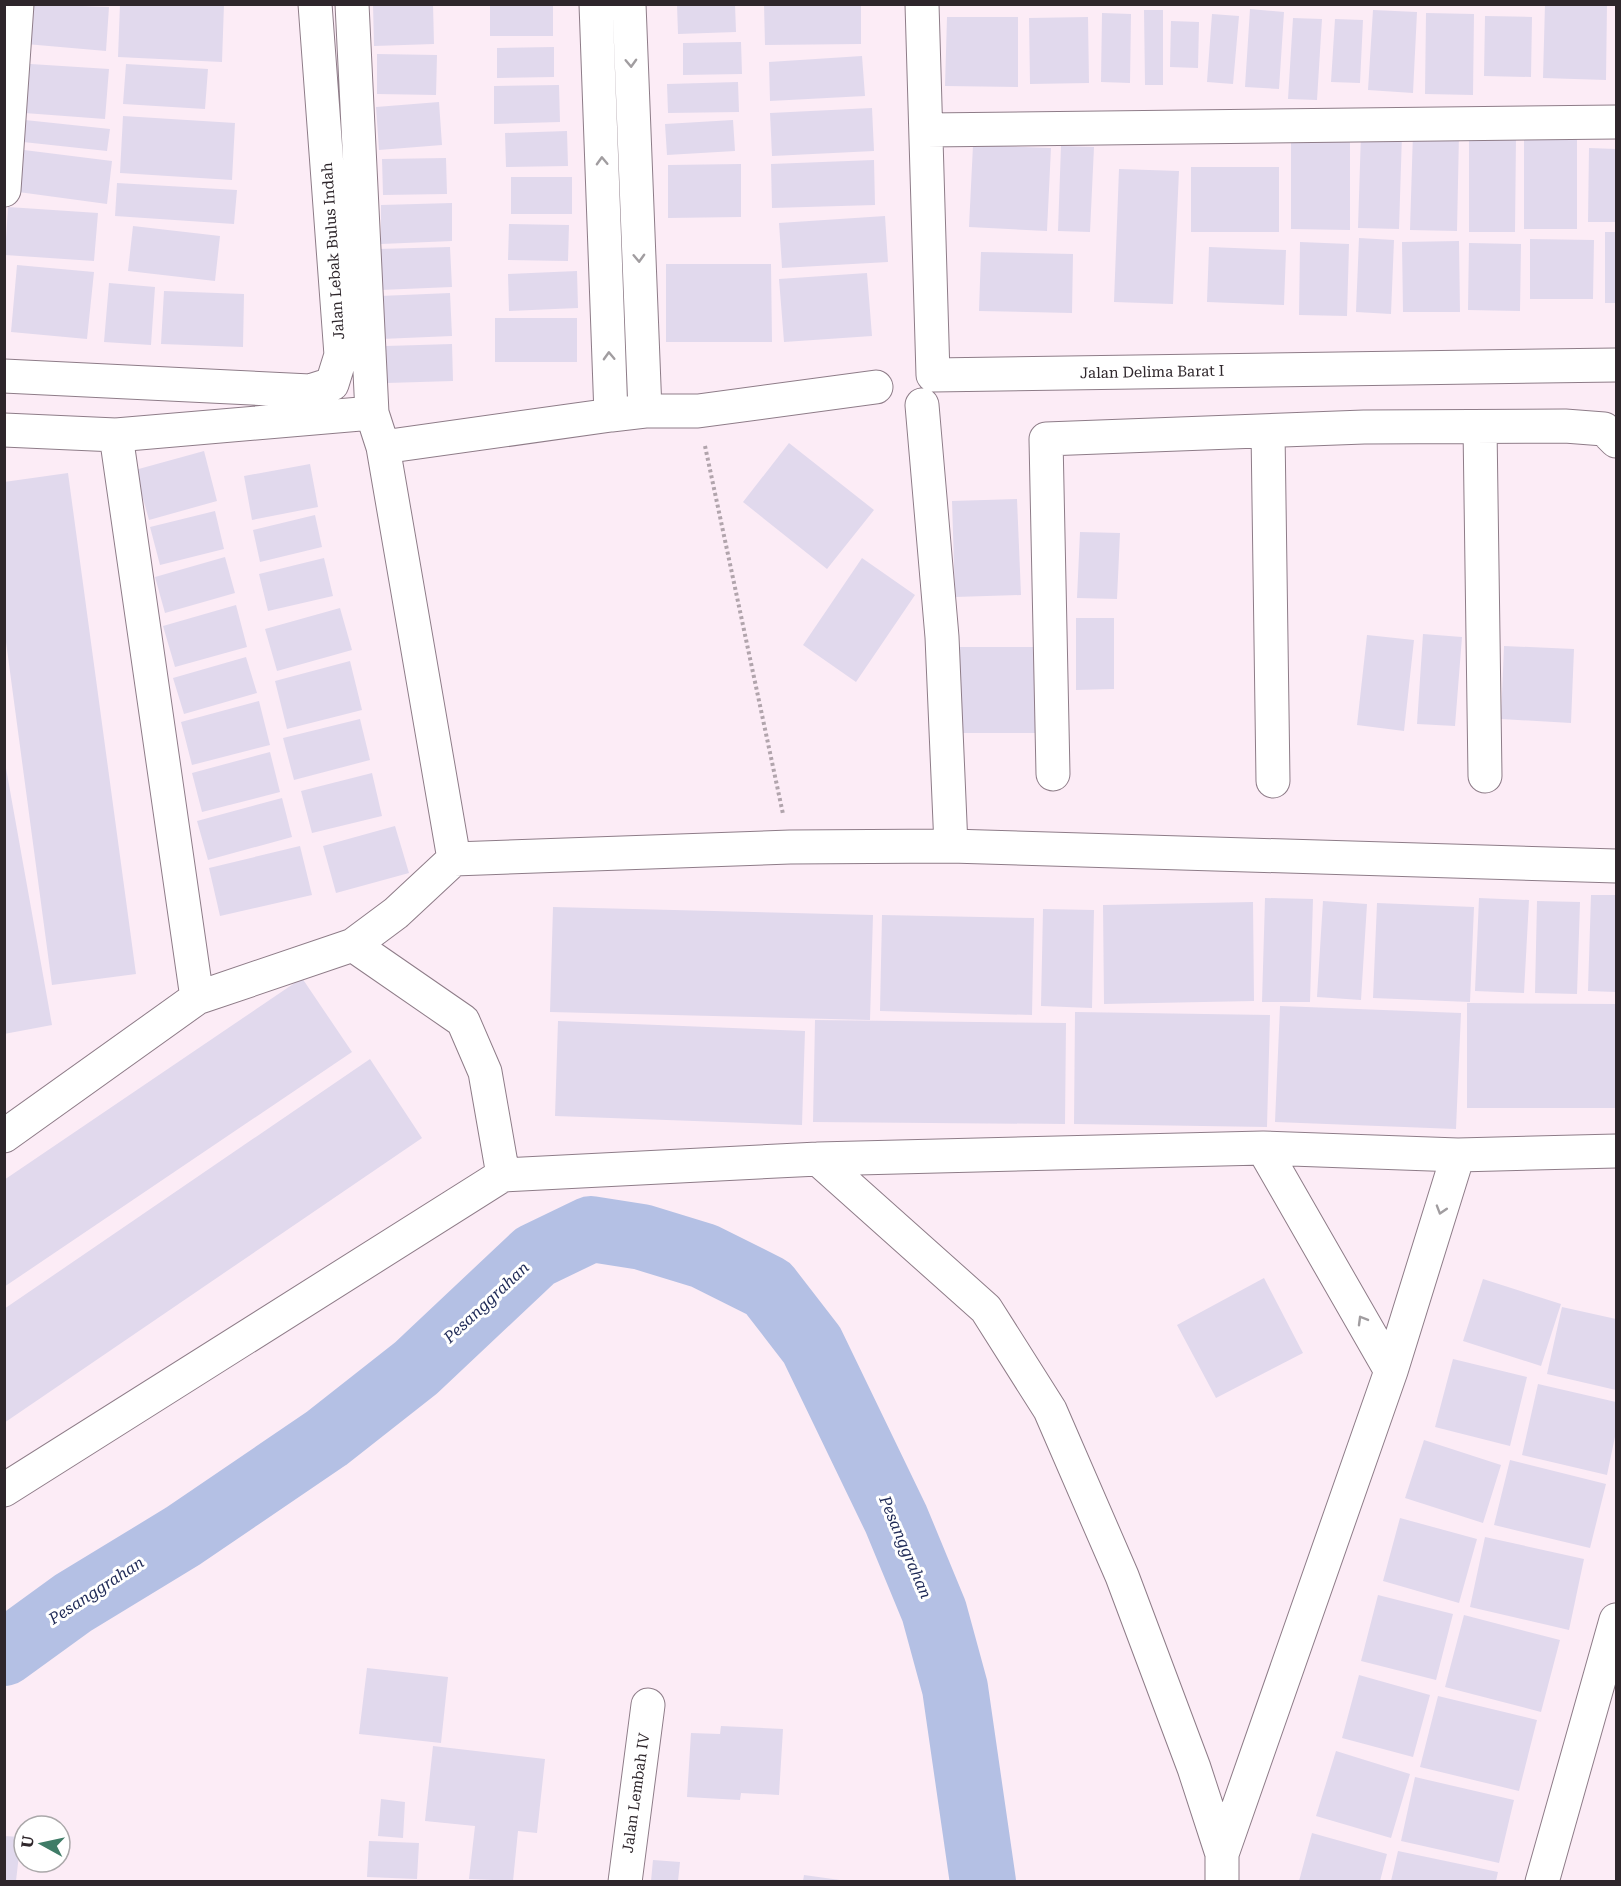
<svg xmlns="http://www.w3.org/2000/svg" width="1621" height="1886" viewBox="0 0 1621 1886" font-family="'Roboto Serif',serif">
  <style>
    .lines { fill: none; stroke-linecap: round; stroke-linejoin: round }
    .river { stroke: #b4c0e4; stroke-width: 66 }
    .building { fill: #e1d9ed }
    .street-casing { stroke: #8e7c88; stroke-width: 35 }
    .path { stroke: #b1a4ac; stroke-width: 4; stroke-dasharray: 3 3; stroke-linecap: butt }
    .street { stroke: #fff; stroke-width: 33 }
    .oneway { stroke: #a19da0 }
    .labels { text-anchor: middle; stroke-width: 6; stroke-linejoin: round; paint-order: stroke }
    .street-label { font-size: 15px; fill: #2e262b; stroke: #fff }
    .water-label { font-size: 16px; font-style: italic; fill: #1e2956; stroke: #fff }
  </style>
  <rect width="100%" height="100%" fill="#fcecf6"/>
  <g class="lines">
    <path class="river" d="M4,1653L73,1603L183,1536L327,1438L416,1368L535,1256L591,1229L642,1237L704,1256L768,1288L812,1345L896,1519L934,1611L955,1688L983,1882"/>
  </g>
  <path class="building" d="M29,4L109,7L106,51L26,44Z
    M120,4H224L222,62L118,57Z
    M373,4H433L434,44L374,46Z
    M490,4H553V36H490Z
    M677,4H735L736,32L678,34Z
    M764,4H861V44L765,45Z
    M1545,4H1607L1606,80L1543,78Z
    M1250,9L1284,12L1279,89L1245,87Z
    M1144,10H1163V85H1145Z
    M1373,10L1417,12L1413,93L1368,90Z
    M1102,13L1131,14L1130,83L1101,82Z
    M1426,13L1474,14L1473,95L1425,94Z
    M1212,14L1239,16L1233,84L1207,82Z
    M1485,16L1532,17L1531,77L1484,76Z
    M947,17H1018V87L945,86Z
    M1088,17L1089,83L1030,84L1029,18Z
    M1293,18L1322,19L1317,100L1288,99Z
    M1335,19L1363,20L1360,83L1331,82Z
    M1171,21L1199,22L1198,68L1170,67Z
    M741,42L742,74L683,75V43Z
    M554,47V77L497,78V48Z
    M377,54L437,55L436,95L377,94Z
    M862,56L865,96L770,101L769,62Z
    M15,63L109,69L105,119L11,112Z
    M126,64L208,69L205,109L123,104Z
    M738,82L739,112L668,113L667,84Z
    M559,85L560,122L494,124V86Z
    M439,102L442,145L379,150L376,107Z
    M872,108L874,151L772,156L770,113Z
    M123,116L235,123L232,180L120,173Z
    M25,120L110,129L107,151L23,142Z
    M733,120L735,151L667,155L665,124Z
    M567,131L568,166L506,167L505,133Z
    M1413,132L1459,134L1457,231L1410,230Z
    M1361,133L1402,134L1399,229L1358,228Z
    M1291,136H1350V230L1291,229Z
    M1469,136H1516L1515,232H1469Z
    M1524,138H1577V229H1524Z
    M973,145L1051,148L1047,231L969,227Z
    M1061,146L1094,147L1090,232L1058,231Z
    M1589,148L1616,149V222H1588Z
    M16,149L112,161L107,204L11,191Z
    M446,158L447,194L383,195L382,159Z
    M874,160L875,205L772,208L771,164Z
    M741,164V217L668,218V165Z
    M1191,167H1279V232H1191Z
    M1119,169L1179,171L1173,304L1114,302Z
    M511,177H572V214H511Z
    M117,183L237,190L234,224L115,216Z
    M452,203V241L381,244V205Z
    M8,207L98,213L94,261L5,255Z
    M885,216L888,262L782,268L779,223Z
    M509,224L569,225L568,261L508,260Z
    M133,226L220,236L215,281L128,271Z
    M1605,232H1616V303H1605Z
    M1359,238L1394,240L1391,314L1356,312Z
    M1530,239L1594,240L1593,299H1530Z
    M1459,241L1460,312H1403L1402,242Z
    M1300,242L1349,244L1347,316L1299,315Z
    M1469,243L1521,244L1520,311L1468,310Z
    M450,247L452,287L380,290L378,249Z
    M1209,247L1286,250L1284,305L1207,302Z
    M981,252L1073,254L1072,313L979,311Z
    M666,264H771L772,342H666Z
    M17,265L94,272L87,339L11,332Z
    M577,271L578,308L509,311L508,274Z
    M867,273L872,336L784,342L779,279Z
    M109,283L155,287L151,345L104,342Z
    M164,291L244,294L243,347L161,344Z
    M450,293L452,336L381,339L380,296Z
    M495,318H577V362H495Z
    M452,344L453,381L387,383L386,346Z
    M789,443L874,510L827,569L743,502Z
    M204,451L217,501L149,520L135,470Z
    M310,464L318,507L252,520L244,476Z
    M68,473L136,974L52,985L4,627V482Z
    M1017,499L1021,595L955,597L952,501Z
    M215,511L224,549L160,565L150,527Z
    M315,515L322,547L260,562L253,530Z
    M1080,532L1120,533L1117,599L1077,598Z
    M225,557L235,593L165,613L155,577Z
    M324,558L333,596L268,611L259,574Z
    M862,558L915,595L856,682L803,645Z
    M236,605L247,647L175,667L163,626Z
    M340,608L352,650L277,671L265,629Z
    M1076,618H1114V689L1076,690Z
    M1423,634L1462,637L1455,726L1417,724Z
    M1367,635L1414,640L1404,731L1357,725Z
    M1504,646L1574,649L1571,723L1501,719Z
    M956,647H1035V733H956Z
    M246,657L257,693L184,714L173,678Z
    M350,661L362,710L287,729L275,681Z
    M259,701L270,745L192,765L181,722Z
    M360,719L370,760L294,780L283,738Z
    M270,752L280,792L202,812L192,773Z
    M4,757L52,1025L4,1034Z
    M372,773L382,816L312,833L301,791Z
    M282,798L292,837L208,860L197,821Z
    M395,826L409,873L336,893L323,846Z
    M300,846L312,895L220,916L209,868Z
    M1591,895H1616V992L1588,991Z
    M1265,898L1313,899L1310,1002H1262Z
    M1479,898L1529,900L1524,993L1475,991Z
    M1323,901L1367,904L1361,1000L1317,997Z
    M1537,901L1580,902L1577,994L1535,993Z
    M1253,902L1254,1001L1104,1004L1103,905Z
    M1377,903L1474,907L1470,1002L1373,998Z
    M553,907L873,915L870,1020L550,1012Z
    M1043,909L1094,910L1092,1008L1041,1006Z
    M882,915L1034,918L1032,1015L880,1011Z
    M302,978L352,1052L4,1287V1180Z
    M1467,1003L1616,1004V1108H1467Z
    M1280,1006L1461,1013L1456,1129L1275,1122Z
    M1075,1012L1270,1015L1267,1127L1074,1124Z
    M815,1020L1066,1023L1065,1124L813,1122Z
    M558,1021L805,1031L802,1125L555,1116Z
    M370,1059L422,1138L4,1423V1309Z
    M1264,1278L1303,1353L1216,1398L1177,1325Z
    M1483,1279L1561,1304L1541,1366L1463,1341Z
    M1562,1307L1616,1319V1390L1547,1374Z
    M1453,1359L1527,1377L1510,1446L1435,1427Z
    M1538,1384L1616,1402V1432L1607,1475L1522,1455Z
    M1424,1440L1501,1465L1483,1523L1405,1498Z
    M1510,1460L1606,1484L1590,1548L1494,1525Z
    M1400,1518L1477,1539L1459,1603L1383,1581Z
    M1485,1537L1584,1559L1569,1630L1470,1607Z
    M1378,1595L1453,1614L1436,1680L1361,1661Z
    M1464,1615L1560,1640L1541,1712L1445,1687Z
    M367,1668L448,1677L441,1743L359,1734Z
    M1359,1675L1430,1695L1413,1757L1342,1738Z
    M1438,1696L1537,1720L1519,1791L1420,1767Z
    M721,1726L783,1729L779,1795L741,1793L740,1800L687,1797L691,1733L720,1734Z
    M433,1746L545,1759L537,1833L518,1831L513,1881L469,1879L475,1826L425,1821Z
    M1336,1751L1410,1774L1391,1838L1316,1816Z
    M1415,1777L1514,1800L1499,1863L1401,1841Z
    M381,1799L405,1802L403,1838L378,1836Z
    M1312,1833L1387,1854L1380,1881H1299Z
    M4,1836L21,1837L16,1881H4Z
    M369,1841L419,1843L417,1879L367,1877Z
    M1398,1851L1498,1872L1496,1881H1391Z
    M653,1860L680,1862L678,1881H651Z
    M804,1875L840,1880V1881H803Z"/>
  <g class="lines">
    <g class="street-casing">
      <path id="street" d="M352,4L372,413L383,447L611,415L645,411H698L876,387
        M596,4L611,415
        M629,4L645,411
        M922,4L933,375L1616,365
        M927,130L1616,122
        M4,190L17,4
        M4,376L310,391L332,384L341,355L315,4
        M922,405L942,637L951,846
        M1480,427L1485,776
        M4,430L116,435L372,413
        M1268,431L1273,781
        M116,435L197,998
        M383,447L454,859
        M1053,774L1046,439L1364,427L1565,426L1604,429L1616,441
        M4,1136L197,998L353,945L396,913L454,859L790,847L951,846L1616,866
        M1263,1148L1391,1371
        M818,1159L986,1309L1050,1410L1122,1576L1194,1768L1222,1854
        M503,1175L818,1159L1263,1148L1458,1155L1616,1151
        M4,1490L503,1175L485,1072L463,1021L353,945
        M625,1882L648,1705
        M1222,1882V1854L1391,1371L1458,1155
        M1542,1882L1616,1620"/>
    </g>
    <path class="path" d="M705,446L783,814"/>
    <use href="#street" class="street"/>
  </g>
  <defs><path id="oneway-chevron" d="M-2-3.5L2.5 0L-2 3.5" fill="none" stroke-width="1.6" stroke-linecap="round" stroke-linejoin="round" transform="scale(1.5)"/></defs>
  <g class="oneway">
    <use href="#oneway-chevron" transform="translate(631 63) rotate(88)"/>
    <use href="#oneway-chevron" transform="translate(602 161) rotate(-92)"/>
    <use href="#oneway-chevron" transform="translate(639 258) rotate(88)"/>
    <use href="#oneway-chevron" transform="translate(609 356) rotate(-92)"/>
    <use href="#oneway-chevron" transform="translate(1441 1210) rotate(107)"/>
    <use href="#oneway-chevron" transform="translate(1362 1320) rotate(-120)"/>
  </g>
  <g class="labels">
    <g class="street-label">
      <text transform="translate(333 251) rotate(-94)" y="5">Jalan Lebak Bulus Indah</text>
      <text transform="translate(1152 372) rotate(-1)" y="5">Jalan Delima Barat I</text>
      <text transform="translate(636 1793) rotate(-82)" y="5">Jalan Lembah IV</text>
    </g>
    <g class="water-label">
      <text transform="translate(486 1302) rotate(-43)" y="6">Pesanggrahan</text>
      <text transform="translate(906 1547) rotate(67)" y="6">Pesanggrahan</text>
      <text transform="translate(96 1590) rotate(-33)" y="6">Pesanggrahan</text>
    </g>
  </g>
  <rect width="1621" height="1886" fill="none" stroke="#2e262b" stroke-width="12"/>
  <g transform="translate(42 1844) rotate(278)"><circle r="28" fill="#ffffff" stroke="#aba8aa" stroke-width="1.5"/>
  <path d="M0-4.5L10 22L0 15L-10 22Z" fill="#3f7c67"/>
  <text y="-9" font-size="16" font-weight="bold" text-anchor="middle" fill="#2e262b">U</text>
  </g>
</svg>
